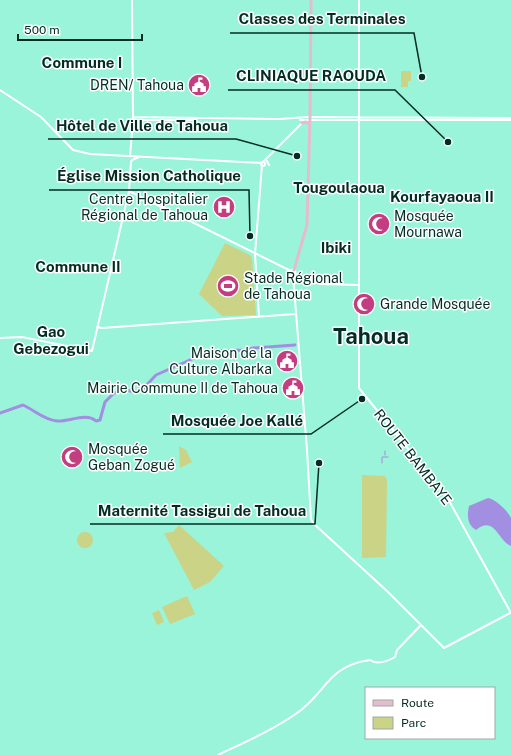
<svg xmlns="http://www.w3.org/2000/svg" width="511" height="755" viewBox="0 0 511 755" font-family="'Public Sans',sans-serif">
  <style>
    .green { fill: #cad386 }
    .water { fill: #a28fe1 }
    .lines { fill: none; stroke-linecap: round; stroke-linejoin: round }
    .stream { stroke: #a28fe1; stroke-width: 1 }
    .river { stroke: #a28fe1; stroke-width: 3 }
    .minor { stroke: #fff; stroke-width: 2 }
    .major { stroke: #e6bccd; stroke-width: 3 }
    .labels { text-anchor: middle; stroke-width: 3; stroke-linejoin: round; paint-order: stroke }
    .poi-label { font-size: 14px; fill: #032c22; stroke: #fff; text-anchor: end }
    .street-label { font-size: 14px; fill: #032c22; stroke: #fff }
    .neighbourhood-label { font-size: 15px; font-weight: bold; fill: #032c22; stroke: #fff }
    .town-label { font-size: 22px; font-weight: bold; fill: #032c22; stroke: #fff }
    .leader { fill: none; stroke: #032c22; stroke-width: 1.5 }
    .callout-dot { fill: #032c22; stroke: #fff; stroke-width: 1.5 }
    .callout-label { font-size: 15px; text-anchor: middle; font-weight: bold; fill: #032c22; stroke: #fff; stroke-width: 3; stroke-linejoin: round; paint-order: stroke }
  </style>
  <rect width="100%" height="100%" fill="#9af4da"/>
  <path class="green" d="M401,71H411V81H408V87H401Z
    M225,243L250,255L252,258L256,315L222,316L199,294Z
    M179,446L186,450L192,462L180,468Z
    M362,475L385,476L387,480L386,557L362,558Z
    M179,525L224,566L210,582L194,590L164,533L173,532Z
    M77 540a8 8 0 1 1 16 0a8 8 0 1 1-16 0Z
    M187,596L195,614L170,624L162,607Z
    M159,610L164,622L157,625L152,613Z"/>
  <path class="water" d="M488,498C495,499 508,511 511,518C511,525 511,539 511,546C497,540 495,515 476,530C467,525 467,515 469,506Z"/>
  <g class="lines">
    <path class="stream" d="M385,451V455
      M382,463V457H388"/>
    <path class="river" d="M0,413L23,405C34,410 44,420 57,421C69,422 86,412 96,421L100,420L105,402L113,394L123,389L134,392L142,390L156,375L210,351L248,350L253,348L295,345"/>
    <path class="minor" d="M359,0V388L447,497L511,613
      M0,90L41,117L73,150L90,154L262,163
      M133,117L280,119L308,117L511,118
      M133,120H192
      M300,120H511
      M130,156L133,120L132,0
      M267,161L269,165
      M261 164a2 2 0 1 1 4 0a2 2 0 1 1-4 0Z
      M263,162L302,123
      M129,191L291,271
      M290.5 272a2.5 2.5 0 1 1 5 0a2.5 2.5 0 1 1-5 0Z
      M295,274L320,284L359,285
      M293,275L307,450L311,519L313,523L388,592L444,648L510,613
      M259,316L255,254L262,165
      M97,327L102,328L295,314
      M0,338L22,337L92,351L129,191L131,162L132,160L139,157
      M218,755C245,742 273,730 297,713C327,692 327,666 370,660C377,665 388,661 395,657L397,650L421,625"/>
    <path class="major" d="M302,123L306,122L309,124
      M294,270L307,225L310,117L311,0"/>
  </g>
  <defs>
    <g id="civic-disc" transform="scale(1.15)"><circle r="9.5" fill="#c33e80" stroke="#fff"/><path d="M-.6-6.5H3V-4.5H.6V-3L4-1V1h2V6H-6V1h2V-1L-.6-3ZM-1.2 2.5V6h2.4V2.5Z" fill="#fff"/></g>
    <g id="hospital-disc" transform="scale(1.15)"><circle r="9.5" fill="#c33e80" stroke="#fff"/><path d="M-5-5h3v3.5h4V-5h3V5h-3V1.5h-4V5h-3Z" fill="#fff"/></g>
    <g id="mosque-disc" transform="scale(1.15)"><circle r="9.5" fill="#c33e80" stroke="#fff"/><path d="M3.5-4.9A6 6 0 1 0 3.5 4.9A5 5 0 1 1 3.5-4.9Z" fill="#fff"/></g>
    <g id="stadium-disc" transform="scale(1.15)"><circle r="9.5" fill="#c33e80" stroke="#fff"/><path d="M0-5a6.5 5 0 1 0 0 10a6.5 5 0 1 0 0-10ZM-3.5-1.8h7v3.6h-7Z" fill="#fff"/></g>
  </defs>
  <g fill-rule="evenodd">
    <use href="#civic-disc" x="199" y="85"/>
    <use href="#hospital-disc" x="224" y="207"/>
    <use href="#mosque-disc" x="379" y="224"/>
    <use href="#stadium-disc" x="228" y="286"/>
    <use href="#mosque-disc" x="364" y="304"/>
    <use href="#civic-disc" x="287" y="361"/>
    <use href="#civic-disc" x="293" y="388"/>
    <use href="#mosque-disc" x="72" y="457"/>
  </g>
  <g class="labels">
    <g class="poi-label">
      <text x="184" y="90">DREN/ Tahoua</text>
      <text x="208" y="204">Centre Hospitalier<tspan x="208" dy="16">Régional de Tahoua</tspan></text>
      <text x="394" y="221" text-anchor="start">Mosquée<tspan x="394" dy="16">Mournawa</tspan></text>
      <text x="244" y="283" text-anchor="start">Stade Régional<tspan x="244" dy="16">de Tahoua</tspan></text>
      <text x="380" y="309" text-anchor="start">Grande Mosquée</text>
      <text x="272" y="358">Maison de la<tspan x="272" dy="16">Culture Albarka</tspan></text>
      <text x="278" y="393">Mairie Commune II de Tahoua</text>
      <text x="88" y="454" text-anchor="start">Mosquée<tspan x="88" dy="16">Geban Zogué</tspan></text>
    </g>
    <g class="street-label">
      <text transform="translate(413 457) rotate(52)" y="5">ROUTE BAMBAYE</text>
    </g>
    <g class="neighbourhood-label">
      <text x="82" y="68">Commune I</text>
      <text x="339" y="193">Tougoulaoua</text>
      <text x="442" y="202">Kourfayaoua II</text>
      <text x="336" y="253">Ibiki</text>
      <text x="78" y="272">Commune II</text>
      <text x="51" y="337">Gao<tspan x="51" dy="17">Gebezogui</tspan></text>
    </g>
    <g class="town-label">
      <text x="371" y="344">Tahoua</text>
    </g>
  </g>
  <path class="leader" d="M422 77L414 33H230M448 142L395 90H228M297 156L236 139H48M250 236L249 190H49M362 399L311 434H163M319 463L315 524H90"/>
  <g class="callout-dot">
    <circle cx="422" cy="77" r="4"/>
    <circle cx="448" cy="142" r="4"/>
    <circle cx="297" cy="156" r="4"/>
    <circle cx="250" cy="236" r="4"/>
    <circle cx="362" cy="399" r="4"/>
    <circle cx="319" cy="463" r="4"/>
  </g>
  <g class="callout-label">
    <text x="322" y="24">Classes des Terminales</text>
    <text x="311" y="81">CLINIAQUE RAOUDA</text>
    <text x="142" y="131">Hôtel de Ville de Tahoua</text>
    <text x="149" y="181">Église Mission Catholique</text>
    <text x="237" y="426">Mosquée Joe Kallé</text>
    <text x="202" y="516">Maternité Tassigui de Tahoua</text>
  </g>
  <rect x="365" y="687" width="130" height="52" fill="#ffffff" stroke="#9aaba7"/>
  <rect x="373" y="700" width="20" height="6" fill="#e6bccd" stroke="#9aaba7"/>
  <text x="401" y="707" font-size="12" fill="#032c22">Route</text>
  <rect x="373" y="717" width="20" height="12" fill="#cad386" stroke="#9aaba7"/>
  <text x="401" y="727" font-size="12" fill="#032c22">Parc</text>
  <path d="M18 34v6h124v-6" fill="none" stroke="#032c22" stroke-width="2"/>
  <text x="24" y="34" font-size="12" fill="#032c22" stroke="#ffffff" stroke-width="3" paint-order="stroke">500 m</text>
</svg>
